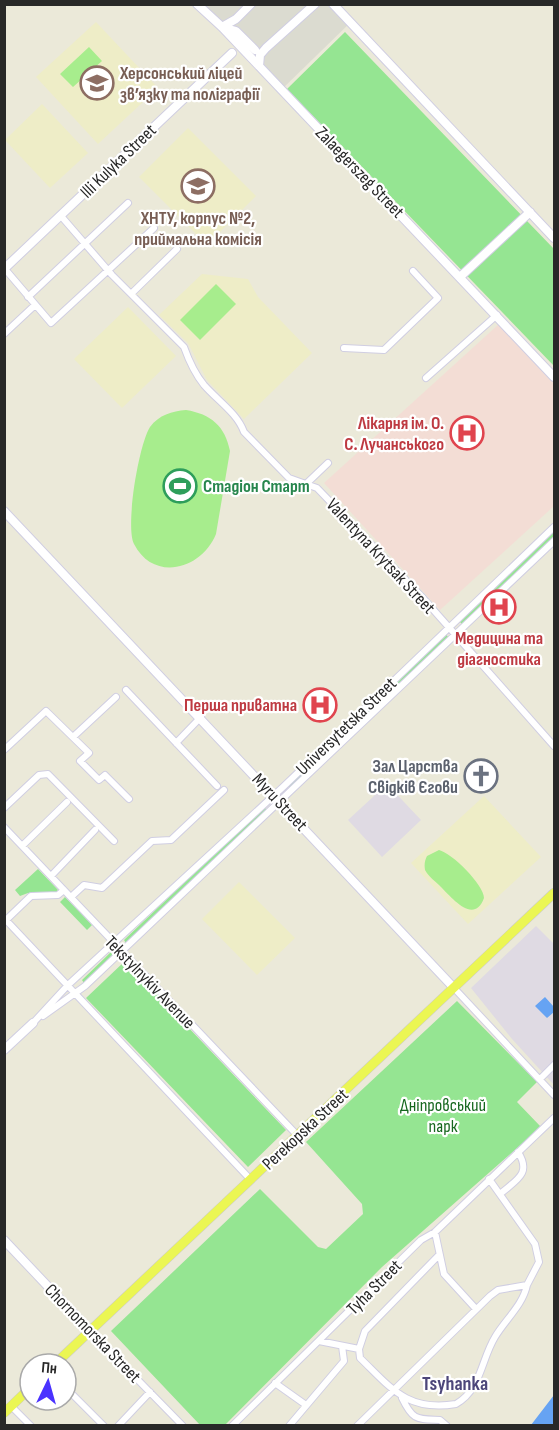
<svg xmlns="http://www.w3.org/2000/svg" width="559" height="1430" viewBox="0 0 559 1430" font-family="'Sofia Sans Condensed',sans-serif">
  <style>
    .industrial { fill: #dfdae3 }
    .education { fill: #eeedc7 }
    .medical { fill: #f3ddd5 }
    .green { fill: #95e592 }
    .pitch { fill: #a7ed8d }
    .plaza { fill: #dbdbd0 }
    .water { fill: #66a3f3 }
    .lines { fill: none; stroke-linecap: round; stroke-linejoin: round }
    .street-casing { stroke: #d0cee2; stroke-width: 8 }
    .secondary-casing { stroke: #d0cee2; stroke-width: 10 }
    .primary-casing { stroke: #cbcbcb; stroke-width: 10 }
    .street { stroke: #fff; stroke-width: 6 }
    .secondary { stroke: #fff; stroke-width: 8 }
    .primary { stroke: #ebf653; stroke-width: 9 }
    .labels { text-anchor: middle; stroke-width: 4.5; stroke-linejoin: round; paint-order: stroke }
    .education-label { font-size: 18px; font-weight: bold; fill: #785e54; stroke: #fff; text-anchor: start }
    .street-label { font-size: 18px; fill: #282828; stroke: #fff }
    .health-label { font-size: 18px; font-weight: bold; fill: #be3a42; stroke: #fff; text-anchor: end }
    .leisure-label { font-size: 18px; font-weight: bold; fill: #27864d; stroke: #fff; text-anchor: start }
    .worship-label { font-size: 18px; font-weight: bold; fill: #5b616d; stroke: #fff; text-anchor: end }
    .park-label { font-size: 18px; fill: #16671e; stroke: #fff }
    .neighbourhood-label { font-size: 20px; font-weight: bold; fill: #4d477a; stroke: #fff }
  </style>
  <rect width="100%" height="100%" fill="#ebe9d9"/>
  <path class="industrial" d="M387,784L421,820L382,857L348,820Z
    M536,926L554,944V1085L512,1039L471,988Z"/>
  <path class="education" d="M96,22L158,88L98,144L36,77Z
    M42,104L88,153L50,188L5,140Z
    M188,128L256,196L207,245L139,177Z
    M202,274L248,279L258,297L312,353L244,419L207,380L188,343L159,315Z
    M128,307L176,356L122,408L74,359Z
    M484,796L541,857L468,924L411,863Z
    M239,882L295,938L257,975L202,919Z"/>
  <path class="medical" d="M499,324L554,384V506L440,610L324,483Z"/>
  <path class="green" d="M345,32L554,249V366L287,89Z
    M554,531V536L462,624L459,621Z
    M446,634L448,637L290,788L287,785Z
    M264,807L267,810L126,943L124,940Z
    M38,869L58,890L56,893H28L20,896L15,890Z
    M65,897L92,925L87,930L60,902Z
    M111,952L113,955L84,983L82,980Z
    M125,961L286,1130L248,1167L86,998Z
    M457,1001L537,1082L517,1102L541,1127L382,1267L225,1425H200L111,1331L260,1189L318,1247L326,1249L363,1214L362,1204L306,1142Z"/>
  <path class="pitch" d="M89,47L102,61L73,87L60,74Z
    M216,284L236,304L200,340L180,320Z
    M186,410C211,414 225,426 230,451L216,534C202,569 154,583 134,544C125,526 139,444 150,427C159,415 172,411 186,410Z
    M439,850C452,853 484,885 484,898C474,925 452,898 441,887C436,882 428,876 425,870C424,864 425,860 427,856Z"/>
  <path class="plaza" d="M202,4L338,5L353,20L279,92L198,9Z"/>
  <path class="water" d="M545,997L554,1007V1012L547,1018L535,1006Z
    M554,1395V1425H531Z"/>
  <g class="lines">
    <g class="street-casing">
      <path id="street" d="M61,216L112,275L184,347C189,361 195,374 204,385C218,401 237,413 244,432L289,478L317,488L422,597L554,746
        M5,269L51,323L154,228
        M131,294L177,249
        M28,297L128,203
        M4,334L35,305
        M344,348L384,350L438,298L413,271
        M426,378L497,315
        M305,485L328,463
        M126,690L217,786
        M73,737L116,697
        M176,743L201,717
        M4,750L46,711L89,753L80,761L99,780L105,775L129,799
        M4,808L39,775L48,774L114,841
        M4,827L297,1135
        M22,846L67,802
        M51,876L95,830
        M71,897L84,885L102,888L152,841L171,840L224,790
        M4,918L250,1179
        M6,920L31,896L58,895L64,890
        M454,988L554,1095
        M43,1016L85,986L554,541
        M33,1023L68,985L283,787L554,527
        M540,1079L554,1065
        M500,1194C516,1180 532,1174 518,1152
        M435,1232L444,1274L476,1309
        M91,1332L183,1426
        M319,1341L359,1349L360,1358C391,1388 407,1412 456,1404C481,1390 481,1360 495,1337C505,1320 523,1305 527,1285
        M359,1349L365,1331L439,1255
        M275,1383L306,1405
        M66,1388L104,1426
        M402,1398C413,1421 417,1419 440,1420L447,1426
        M11,1406L31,1426
        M118,1426L150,1392
        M232,1426L421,1240L435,1232L554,1118
        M289,1426L344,1361L342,1346
        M357,1426L490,1296L498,1290L527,1285L539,1262L535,1244L489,1179"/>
    </g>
    <g class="secondary-casing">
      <path id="secondary" d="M197,4L222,27L554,377
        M333,4L554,238
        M222,27L236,31L255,50
        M222,27L236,19L251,4
        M259,66L260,55L266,48L315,4
        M4,269L232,53
        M460,277L530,212
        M4,511L454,988
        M4,1050L33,1023
        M4,1240L91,1332"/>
    </g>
    <g class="primary-casing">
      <path id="primary" d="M55,1364L554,893
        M4,1413L30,1388"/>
    </g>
    <use href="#street" class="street"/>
    <use href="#secondary" class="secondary"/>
    <use href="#primary" class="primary"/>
  </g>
  <defs>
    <g id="university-ring" transform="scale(1.725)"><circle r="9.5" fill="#fff" stroke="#8d6e63" stroke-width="1.5"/><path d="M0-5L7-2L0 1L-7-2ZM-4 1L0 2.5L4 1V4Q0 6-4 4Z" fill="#8d6e63"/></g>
    <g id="hospital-ring" transform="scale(1.725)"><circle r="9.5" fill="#fff" stroke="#e0444e" stroke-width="1.5"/><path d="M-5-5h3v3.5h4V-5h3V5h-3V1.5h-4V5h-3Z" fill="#e0444e"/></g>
    <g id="stadium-ring" transform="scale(1.725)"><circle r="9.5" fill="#fff" stroke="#2e9e5b" stroke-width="1.5"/><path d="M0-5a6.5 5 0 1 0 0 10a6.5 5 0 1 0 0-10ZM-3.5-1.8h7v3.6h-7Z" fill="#2e9e5b"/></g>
    <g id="church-ring" transform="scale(1.725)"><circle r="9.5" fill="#fff" stroke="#6b7280" stroke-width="1.5"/><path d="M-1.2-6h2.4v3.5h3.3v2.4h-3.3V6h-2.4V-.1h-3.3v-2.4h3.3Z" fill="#6b7280"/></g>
  </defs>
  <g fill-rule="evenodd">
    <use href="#university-ring" x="97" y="83"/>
    <use href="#university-ring" x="198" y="186"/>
    <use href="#hospital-ring" x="467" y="433"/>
    <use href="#stadium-ring" x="180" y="486"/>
    <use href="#hospital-ring" x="499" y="607"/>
    <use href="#hospital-ring" x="320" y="705"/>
    <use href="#church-ring" x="481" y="776"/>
  </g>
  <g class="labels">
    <g class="education-label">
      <text x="120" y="79">Херсонський ліцей<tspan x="120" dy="21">зв’язку та поліграфії</tspan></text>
      <text x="198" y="224" text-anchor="middle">ХНТУ, корпус №2,<tspan x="198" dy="21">приймальна комісія</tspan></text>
    </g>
    <g class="street-label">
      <text transform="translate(118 161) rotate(-44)" y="6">Illi Kulyka Street</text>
      <text transform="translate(360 172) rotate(46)" y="6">Zalaegerszeg Street</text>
      <text transform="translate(381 556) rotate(47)" y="6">Valentyna Krytsak Street</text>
      <text transform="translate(346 726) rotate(-44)" y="6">Universytetska Street</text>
      <text transform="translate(280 802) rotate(47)" y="6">Myru Street</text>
      <text transform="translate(150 982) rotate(46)" y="6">Tekstylnykiv Avenue</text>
      <text transform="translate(305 1129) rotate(-43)" y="6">Perekopska Street</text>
      <text transform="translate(374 1287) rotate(-45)" y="6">Tyha Street</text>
      <text transform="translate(93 1333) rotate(46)" y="6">Chornomorska Street</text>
    </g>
    <g class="health-label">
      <text x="444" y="429">Лікарня ім. О.<tspan x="444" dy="21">С. Лучанського</tspan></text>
      <text x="499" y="644" text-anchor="middle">Медицина та<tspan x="499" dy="21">діагностика</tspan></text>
      <text x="297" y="711">Перша приватна</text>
    </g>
    <g class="leisure-label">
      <text x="203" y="492">Стадіон Старт</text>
    </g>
    <g class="worship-label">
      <text x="458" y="772">Зал Царства<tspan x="458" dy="21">Свідків Єгови</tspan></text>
    </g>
    <g class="park-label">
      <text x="443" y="1111">Дніпровський<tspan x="443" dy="21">парк</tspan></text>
    </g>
    <g class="neighbourhood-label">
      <text x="455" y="1390">Tsyhanka</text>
    </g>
  </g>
  <rect width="559" height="1430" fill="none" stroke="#282828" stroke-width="12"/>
  <g transform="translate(48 1382) rotate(5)"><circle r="28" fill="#ffffff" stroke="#a9a9a9" stroke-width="1.5"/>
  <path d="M0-4.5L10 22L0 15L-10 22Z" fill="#4a32ff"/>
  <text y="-9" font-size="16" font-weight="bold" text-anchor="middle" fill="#282828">Пн</text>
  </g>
</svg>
